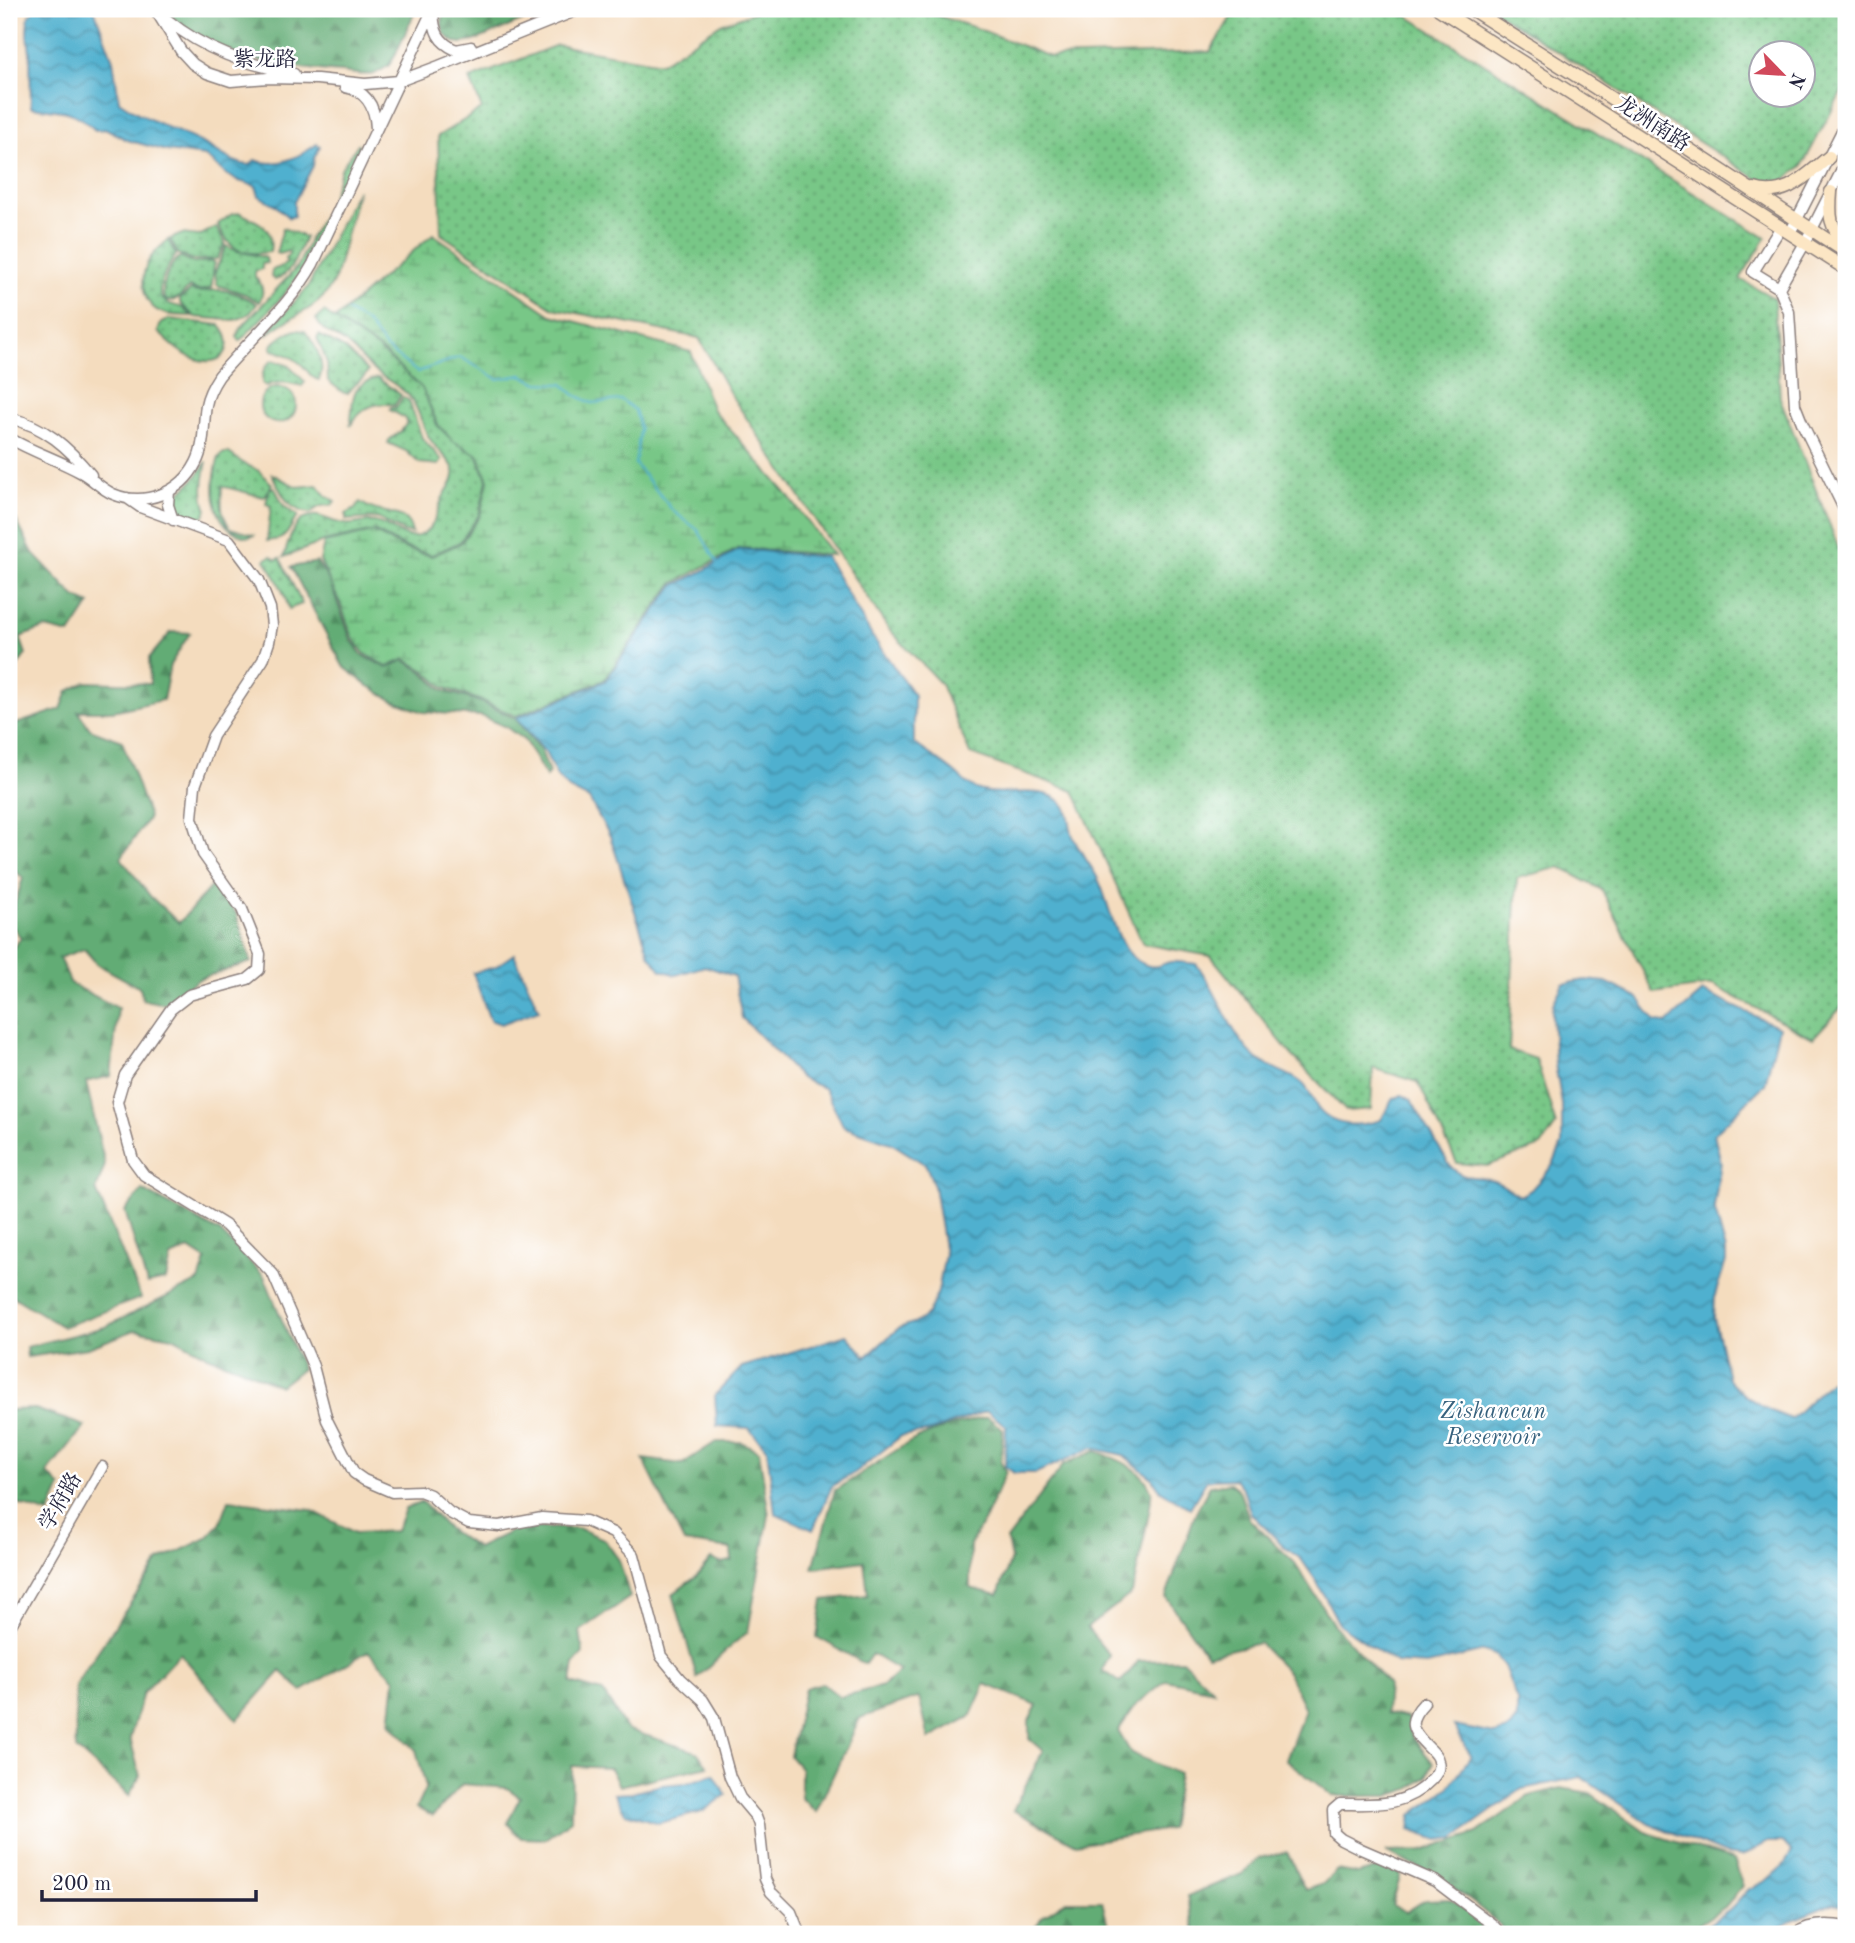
<svg xmlns="http://www.w3.org/2000/svg" width="1855" height="1943" viewBox="0 0 1855 1943" font-family="'Old Standard TT','Noto Serif SC',serif">
  <style>
    .grass { fill: url(#grass-dots); stroke: #4d7461; stroke-width: 2; fill-rule: evenodd }
    .forest { fill: url(#forest-firs); stroke: #426758; stroke-width: 2 }
    .wetland { fill: url(#wetland-marsh); stroke: #4d7461; stroke-width: 2 }
    .water { fill: url(#water-waves); stroke: #396985; stroke-width: 2 }
    .lines { fill: none; stroke-linecap: round; stroke-linejoin: round }
    .stream { stroke: #50b0cf; stroke-width: 2 }
    .tertiary-casing { stroke: #8b7f7c; stroke-width: 13 }
    .secondary-casing { stroke: #8b7f7c; stroke-width: 15 }
    .tertiary { stroke: #fff; stroke-width: 10 }
    .secondary { stroke: #fce6c4; stroke-width: 12 }
    .labels { text-anchor: middle; stroke-width: 5; stroke-linejoin: round; paint-order: stroke }
    .street-label { font-size: 21px; fill: #22223b; stroke: #fff }
    .water-label { font-size: 23px; font-style: italic; fill: #37627e; stroke: #fff }
  </style>
  <defs>
    <pattern id="grass-dots" width="8" height="8" patternUnits="userSpaceOnUse" patternTransform="scale(1.75)"><rect width="8" height="8" fill="#78c787"/><path d="M2 2h.1M6 6h.1" fill="none" stroke="#62a170" stroke-width="1.8" stroke-linecap="round"/></pattern>
    <pattern id="forest-firs" width="22" height="20" patternUnits="userSpaceOnUse" patternTransform="scale(1.75)"><rect width="22" height="20" fill="#62ac74"/><path d="M5 1l3.5 6h-7zM16 11l3.5 6h-7z" fill="#508c60"/></pattern>
    <pattern id="wetland-marsh" width="20" height="14" patternUnits="userSpaceOnUse" patternTransform="scale(1.75)"><rect width="20" height="14" fill="#78c787"/><path d="M1 5h8M5 5V1M11 12h8M15 12V8" fill="none" stroke="#62a170"/></pattern>
    <pattern id="water-waves" width="16" height="10" patternUnits="userSpaceOnUse" patternTransform="scale(1.75)"><rect width="16" height="10" fill="#50b0cf"/><path d="M0 5q4-4 8 0t8 0" fill="none" stroke="#428fa9"/></pattern>
  </defs>
  <rect width="100%" height="100%" fill="#fff"/>
  <filter id="ink" filterUnits="userSpaceOnUse"><feTurbulence type="fractalNoise" baseFrequency=".0143" numOctaves="2"/><feDisplacementMap in="SourceGraphic" scale="14" xChannelSelector="R" yChannelSelector="G"/><feConvolveMatrix kernelMatrix="1 2 1 2 8 2 1 2 1" color-interpolation-filters="sRGB"/></filter>
  <filter id="wash" filterUnits="userSpaceOnUse"><feTurbulence type="fractalNoise" baseFrequency=".00686" numOctaves="4" result="noise"/><feDisplacementMap in="SourceGraphic" scale="28" xChannelSelector="R" yChannelSelector="G"/><feGaussianBlur stdDeviation="1.57" result="paint"/><feColorMatrix in="noise" values="0 0 0 0 0 0 0 0 0 0 0 0 0 0 0 0 0 1.4 0 .05"/><feComposite in="paint" operator="in"/></filter>
  <g filter="url(#wash)">
    <rect width="100%" height="100%" fill="#f4dcbe"/>
    <path class="grass" d="M763,9H917L979,29L1050,57L1210,52L1236,9H1396L1766,238L1740,279L1774,298L1780,398L1846,567V887L1843,892L1846,901V1002L1813,1038L1713,985L1654,993L1602,890L1560,867L1517,878L1509,1050L1536,1059L1556,1125L1541,1146L1487,1166L1457,1163L1418,1082L1373,1068L1371,1109L1346,1111L1291,1054L1211,956L1143,944L1074,791L970,754L941,684L888,628L731,395L699,338L553,308L441,234L438,136L482,109L470,79L557,45L661,63L721,24Z
      M1491,9H1846V84L1802,166L1781,183L1759,180ZM1760,52H1802V94H1760Z
      M358,144L360,147L304,268L282,297L240,341L237,337L240,329L298,266L311,236L329,206L342,167Z
      M358,189L336,276C319,315 295,310 267,335L266,334L308,287Z
      M240,213C260,223 274,226 270,252C242,256 229,251 218,224L232,214Z
      M216,227L225,243L217,259L194,260L178,254L170,239L182,234L199,236Z
      M283,228L305,237C297,254 294,272 275,280L271,277L272,270L278,268L287,263L285,259L290,253L288,251L280,254L276,253Z
      M168,240L176,255C168,265 151,293 166,302C177,309 180,302 191,316C182,315 171,316 163,313C140,305 138,273 152,256C156,250 163,245 168,240Z
      M226,246C243,256 252,252 266,258L267,263L262,264V269L255,272V277C262,284 265,293 259,302L245,294L217,285L215,272Z
      M180,257L194,263L212,261L215,263C212,271 213,284 211,288L199,291L189,287C185,291 181,297 176,299C154,311 164,267 180,257Z
      M191,290C201,295 208,289 219,290C232,291 247,297 257,304L250,313L243,317L235,320H227L195,317L180,303V299Z
      M324,312L380,350L422,387L437,425L453,441L478,456L487,480L479,515L460,542L432,555L407,548L374,531L323,542L284,557C289,539 295,513 318,516C327,518 335,523 344,524C354,526 365,520 375,522C392,525 406,545 424,533C438,524 437,504 446,492C467,465 443,460 430,439C421,426 420,408 409,396C400,386 386,380 375,371C364,362 355,350 344,342C331,333 324,334 316,319Z
      M169,319L220,325C237,345 224,367 199,360C182,356 170,343 158,332L161,323Z
      M296,330L305,331C315,344 327,363 319,380C310,378 308,370 301,364C292,356 283,353 273,350L271,346C278,338 285,333 296,330Z
      M319,335L345,349L368,371C364,380 353,384 348,393H344L328,381L327,363L317,338Z
      M273,360L290,366L305,382L302,386C289,383 279,380 266,386L262,383C262,373 264,366 273,360Z
      M378,378L401,395L395,405C374,401 361,408 350,426C355,400 346,386 378,378Z
      M260 405a18 18 0 1 1 36 0a18 18 0 1 1-36 0Z
      M403,397L409,401L422,438L442,460L439,465L419,463L406,451L388,443L389,440L401,431L407,423L405,418L390,410V408L397,407Z
      M224,453H229L243,463L259,471L272,484L264,497L222,486C221,505 220,511 230,528L254,535C248,538 245,537 238,534C210,520 211,483 219,457Z
      M207,461C204,477 200,494 207,510L204,515L197,521L179,516L173,510L172,498C188,488 198,477 207,461Z
      M272,474L297,487L317,485L326,496L335,501L332,505C322,506 319,505 311,513C288,512 281,492 272,474Z
      M274,487L284,506L298,516C291,523 289,536 279,539C275,540 271,540 267,541L271,506L266,504L269,489Z
      M360,502C366,506 374,510 381,511C396,514 409,515 412,533L404,532L377,518L346,520V514L355,509Z
      M271,556L276,560L280,558L302,604L289,609C284,591 276,576 265,560Z"/>
    <path class="forest" d="M165,9H416C411,20 395,59 388,66C385,68 377,73 374,74C365,76 351,73 342,72C285,68 203,57 165,9Z
      M443,9H562L524,20L474,41L462,43L454,42L444,34L442,25Z
      M9,511L16,520L33,553L75,597L90,604L70,634L45,628L20,637L26,654L9,678Z
      M317,562L330,582L351,639L362,655L387,668L404,660L422,671L442,690L481,702L515,718L541,751L549,773L546,777L525,741L506,727L481,716L423,712L394,701L367,685L343,666L291,567Z
      M171,632L190,633L170,665L163,700L113,711H78L90,729L122,741L149,817L121,858L151,897L179,923L213,884L236,913L251,962L199,979L165,1004L143,1000L140,988L97,964L84,949L59,958L71,984L118,1008L111,1076L86,1082L105,1165L96,1190L141,1298L63,1327L17,1299L9,1292V952L21,938L9,922L23,878L9,865V752L13,749L10,726L61,709L68,691L86,682L150,684L149,658Z
      M142,1190L220,1232L264,1276L302,1369L280,1386L240,1368L208,1356L173,1337L135,1330L88,1348L27,1357L26,1347L105,1327L199,1281L206,1260L189,1249L171,1257L166,1280L147,1284L125,1211Z
      M35,1409L85,1426L47,1473L61,1487L49,1514L9,1501V1410Z
      M988,1417L1003,1430L1001,1463L1006,1472L985,1518L970,1545V1588L998,1595L1011,1559L1007,1540L1064,1464L1095,1451C1115,1458 1144,1468 1151,1491C1154,1500 1135,1577 1132,1593L1087,1628L1110,1656L1102,1670L1120,1683L1139,1661L1182,1660L1213,1690L1166,1680L1136,1705L1118,1731L1131,1753L1179,1774L1170,1829L1076,1844L1013,1810L1043,1751L1029,1739V1721L1037,1705L985,1684L970,1717L929,1739L919,1697L860,1718L816,1812L801,1798V1769L790,1756L805,1688L822,1683L840,1697L883,1686L900,1671L872,1654L865,1664L817,1637L823,1600L868,1595L864,1561L813,1568L835,1490C859,1476 881,1459 905,1445C925,1432 964,1422 988,1417Z
      M716,1442H741L759,1451L769,1515L748,1632L733,1644L697,1678L673,1594L697,1576L711,1559L720,1563L732,1561L731,1549L684,1542L643,1459L682,1464Z
      M1230,1483L1239,1490L1249,1519L1295,1563L1333,1624L1388,1684L1386,1713L1408,1718L1412,1737L1433,1763L1427,1777L1409,1789L1388,1796H1333L1286,1760L1305,1709L1288,1673L1259,1643L1207,1655L1166,1597L1196,1512L1210,1486Z
      M229,1500L311,1510L355,1533L396,1531L405,1509L422,1502L447,1528L477,1548L518,1528H578L604,1539L619,1560L630,1597L580,1631L583,1653L574,1664L571,1683L603,1692L626,1729L697,1752L708,1766L619,1786L610,1768L572,1766L571,1820L545,1839L521,1838L507,1823L520,1797L507,1788L462,1784L433,1816L416,1808L426,1787L416,1750L390,1724L395,1679L368,1651L302,1691L281,1671L237,1720L180,1653L143,1693L130,1738L140,1776L129,1796L76,1749L75,1685L159,1561L207,1538L220,1524Z
      M1561,1788L1590,1793L1645,1832L1734,1860L1743,1886L1725,1907L1684,1934H1505C1500,1920 1449,1884 1434,1876C1419,1867 1401,1860 1385,1852L1423,1851L1477,1833L1529,1796Z
      M1287,1852L1305,1890L1323,1884L1337,1870L1358,1874L1381,1867L1401,1874L1392,1905L1406,1912L1425,1900L1450,1899L1487,1925L1493,1934H1196L1187,1896L1242,1874L1259,1858Z
      M1066,1901H1102L1110,1934H1031L1042,1917Z"/>
    <path class="wetland" d="M433,234L551,315L691,352L713,410L785,492L833,555L739,548L672,584L604,680L516,716L482,701L443,687L424,670L405,659L387,667L364,653L353,638L340,603L320,561L324,543L373,532L406,549L432,556L461,543L480,516L488,480L478,455L453,441L438,425L422,388L381,350L335,319Z"/>
    <path class="water" d="M35,9H94L113,60L119,101C145,120 177,130 206,145C221,153 233,164 250,165L255,160C276,169 301,156 317,144L320,146L314,158L313,166L294,202V216L289,218L275,205L259,196L256,186L239,181L227,175L205,156L167,151L127,140L107,129L95,130C73,108 60,111 31,107L30,52L27,31L28,18Z
      M740,549L826,557L872,636L914,695V743C927,753 941,761 953,771C962,778 968,787 979,790C1004,798 1042,784 1061,802C1072,811 1068,829 1075,841C1081,854 1091,865 1097,877C1111,903 1115,958 1149,966C1157,968 1162,964 1170,962C1177,961 1188,963 1196,964C1218,990 1226,1028 1253,1055C1266,1069 1289,1071 1303,1084C1310,1091 1312,1099 1317,1107C1331,1128 1360,1127 1381,1120L1392,1100L1402,1095L1411,1100L1450,1166C1465,1181 1470,1175 1488,1179C1499,1181 1510,1191 1520,1196L1531,1190L1553,1165L1562,1144V1104L1555,1064L1552,1015L1553,1004L1563,984L1585,980L1606,982L1637,997L1656,1022L1667,1023L1703,992L1779,1027L1765,1084L1714,1134L1721,1162L1714,1207L1726,1251V1261L1715,1295L1714,1318L1728,1379L1744,1395L1771,1411L1791,1419L1830,1381L1846,1385V1906L1834,1903L1795,1919L1770,1934H1695L1734,1906L1749,1889L1766,1881L1784,1865L1792,1852L1783,1842H1768L1742,1856L1726,1854L1649,1823L1581,1777L1522,1789L1454,1838L1438,1840L1410,1830L1412,1815L1448,1788L1471,1756L1454,1726L1495,1734L1508,1730L1517,1718V1701L1504,1666L1495,1655L1484,1651L1427,1665L1396,1663L1339,1624L1317,1582L1301,1559L1287,1549L1251,1514L1243,1489L1235,1479L1207,1480L1190,1508L1161,1491L1152,1478L1123,1455L1092,1448L1036,1473H1014L1005,1466L1006,1426L987,1411L931,1431L901,1436L856,1472L832,1486L813,1530L775,1513L767,1449L749,1428L717,1426L715,1395L742,1367L847,1335L866,1357L899,1328L919,1321L928,1314L938,1292L945,1254L934,1186L926,1165L891,1143L844,1127L824,1088L802,1079L742,1018L734,976L705,966L676,975L661,970L649,954L610,836L589,799L569,789L557,777L545,752L516,718L605,681L673,586L701,572Z
      M514,954L539,1010L501,1024L490,1020L473,973L495,967Z
      M714,1774L726,1795L702,1812L659,1823L625,1813L614,1794L632,1793L661,1785L687,1783Z"/>
    <g class="lines">
      <path class="stream" d="M347,311L367,323L386,348L417,372L460,357L498,379L522,375L538,383L563,384L575,395L592,403L621,400L635,410L640,429L635,464L673,511L698,530L717,562"/>
    </g>
  </g>
  <g filter="url(#ink)">
    <g class="lines">
      <g class="tertiary-casing">
        <path id="tertiary" d="M155,9L181,51L193,64L207,73L231,81L268,78L317,79L365,84L399,81L439,66L580,9
          M433,12C434,31 438,42 456,50L471,47
          M166,19C207,52 244,63 294,74
          M345,87C367,91 375,107 376,128
          M1781,227L1753,272L1779,288L1805,243L1846,162
          M1790,233L1846,123
          M1779,288L1789,312L1795,405L1803,425L1846,513
          M9,418C45,426 68,447 91,475
          M9,438C33,452 59,460 82,473C93,479 101,489 113,494C144,507 181,493 196,463C205,446 203,424 206,405C208,394 213,385 219,376C250,339 289,307 313,264L433,9
          M169,491L168,505L173,520
          M127,498L140,507L229,540L259,580L270,608L272,625L269,642L263,660L213,736L195,786L192,818L203,854L242,909L260,954L259,970L248,979L189,995L171,1009L125,1075L117,1102L133,1160L144,1175L225,1225L273,1274L313,1366L327,1420L354,1473L364,1480L392,1492L420,1491L430,1495L450,1513L469,1523L499,1526L542,1518L586,1521L613,1533L634,1555L661,1656L680,1679L703,1700L714,1718L730,1777L740,1798L756,1817L759,1825L765,1879L771,1892L791,1912L800,1934
          M9,1628L102,1467
          M1424,1703C1406,1722 1411,1730 1429,1748C1433,1752 1437,1755 1438,1761C1440,1768 1436,1775 1431,1780C1404,1808 1375,1804 1340,1804L1333,1810L1334,1833L1341,1839L1361,1849L1435,1881L1493,1925L1501,1934
          M1795,1934C1809,1923 1830,1924 1846,1927"/>
      </g>
      <g class="secondary-casing">
        <path id="secondary" d="M1439,9L1846,269
          M1471,9L1594,87L1846,252
          M1754,189C1786,199 1806,175 1829,157
          M1831,192C1829,216 1829,226 1846,245"/>
      </g>
      <use href="#tertiary" class="tertiary"/>
      <use href="#secondary" class="secondary"/>
    </g>
  </g>
  <g class="labels">
    <g class="street-label">
      <text x="265" y="66">紫龙路</text>
      <text transform="translate(1653 123) rotate(33)" y="7">龙洲南路</text>
      <text transform="translate(60 1501) rotate(-60)" y="7">学府路</text>
    </g>
    <g class="water-label">
      <text x="1493" y="1418">Zishancun<tspan x="1493" dy="26">Reservoir</tspan></text>
    </g>
  </g>
  <rect width="1855" height="1943" fill="none" stroke="#fff" stroke-width="35"/>
  <g transform="translate(1782 74) rotate(115)"><circle r="33" fill="#ffffff" stroke="#a7a7b1" stroke-width="2"/>
  <path d="M0-5L12 26L0 18L-12 26Z" fill="#d1495b"/>
  <text y="-10" font-size="19" font-weight="bold" text-anchor="middle" fill="#22223b">N</text>
  </g>
  <path d="M42 1890v10h214v-10" fill="none" stroke="#22223b" stroke-width="3.5"/>
  <text x="52" y="1890" font-size="21" fill="#22223b" stroke="#ffffff" stroke-width="5" paint-order="stroke">200 m</text>
</svg>
